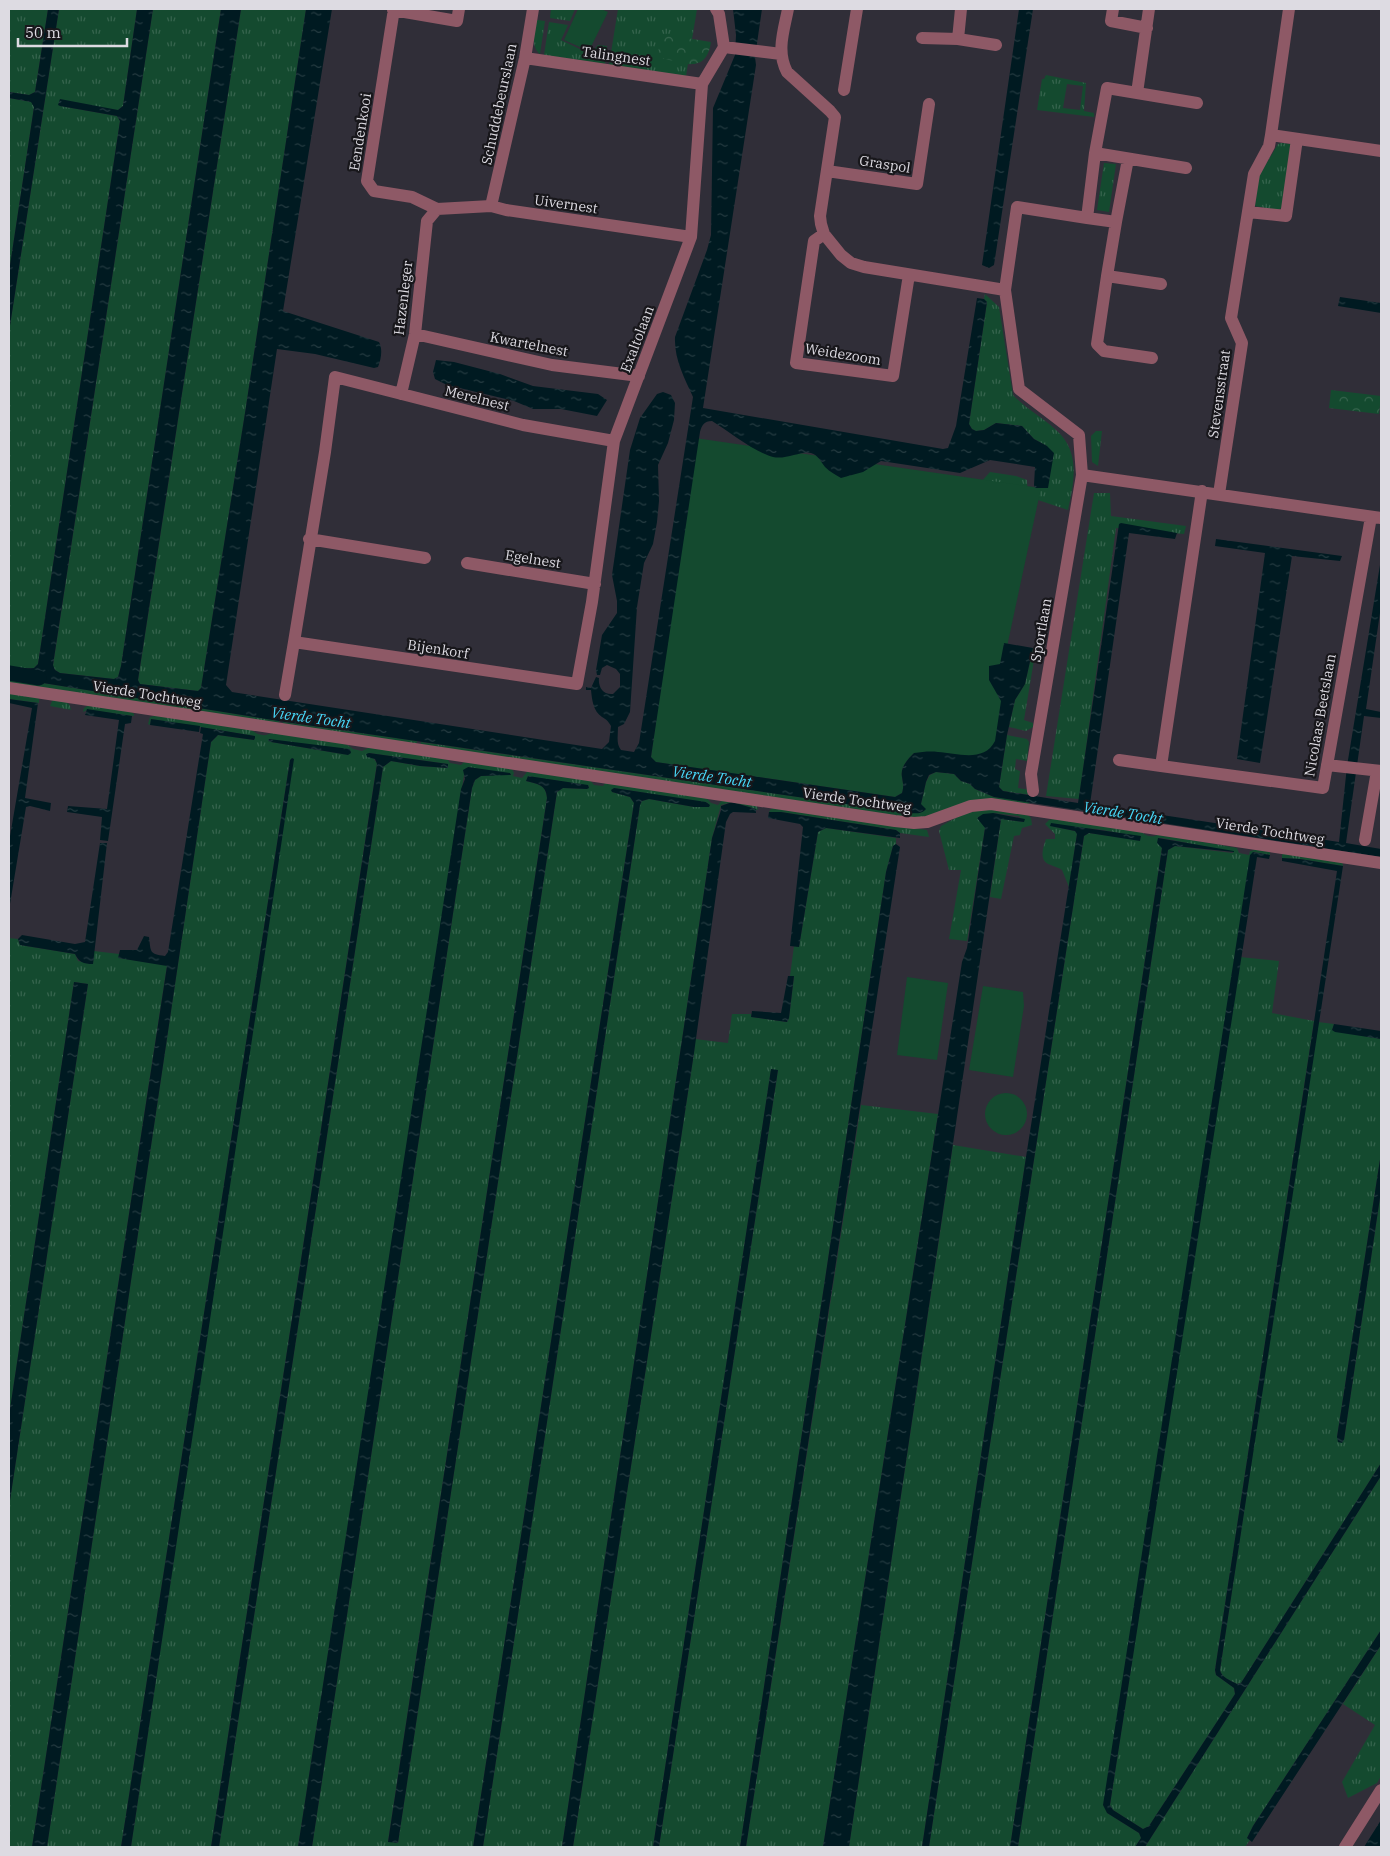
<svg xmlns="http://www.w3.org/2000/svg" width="1390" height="1856" viewBox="0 0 1390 1856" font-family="'IBM Plex Serif',serif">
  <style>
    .grass { fill: url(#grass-tufts); fill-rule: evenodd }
    .forest { fill: url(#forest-crowns) }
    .pitch { fill: #144a2f }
    .water { fill: url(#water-ripples) }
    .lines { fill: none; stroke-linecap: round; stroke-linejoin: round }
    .canal { stroke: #001a21; stroke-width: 15 }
    .minor { stroke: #8e5966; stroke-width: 12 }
    .labels { text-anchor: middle; stroke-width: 4.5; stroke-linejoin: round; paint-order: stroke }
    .street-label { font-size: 14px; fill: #dddbe2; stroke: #18171b }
    .water-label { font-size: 15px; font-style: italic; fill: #47d8f8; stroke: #18171b }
  </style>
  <defs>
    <pattern id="grass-tufts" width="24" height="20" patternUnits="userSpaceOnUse" patternTransform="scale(1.25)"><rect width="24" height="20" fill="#144a2f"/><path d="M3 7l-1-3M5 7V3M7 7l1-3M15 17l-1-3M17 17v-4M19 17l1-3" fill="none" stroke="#36644d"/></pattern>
    <pattern id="forest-crowns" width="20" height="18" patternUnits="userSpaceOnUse" patternTransform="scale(1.25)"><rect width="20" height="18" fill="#144a2f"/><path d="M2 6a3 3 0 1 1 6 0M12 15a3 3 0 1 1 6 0" fill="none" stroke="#36644d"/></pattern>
    <pattern id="water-ripples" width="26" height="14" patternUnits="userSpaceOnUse" patternTransform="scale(1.25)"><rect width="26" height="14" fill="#001a21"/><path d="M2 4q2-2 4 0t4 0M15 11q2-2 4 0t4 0" fill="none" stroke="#253b41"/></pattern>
  </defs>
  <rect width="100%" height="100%" fill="#302e38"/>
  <path class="grass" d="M9,9H48L35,92L29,95L9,92Z
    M59,9H137L123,106L118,110L60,106L117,116L120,121L38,664L34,668H9V332Z
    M153,9H221L121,666L118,677L114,679L60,673L55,670L53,666Z
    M241,9H306L245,413L201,688L198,691L140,684L138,681Z
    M551,9H575L570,21L550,18Z
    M618,9H697L686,76L609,65Z
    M537,20L545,21L540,54C530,46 535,32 537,20Z
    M549,22L568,25L561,40L590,54L598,45L607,46L605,64L544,55Z
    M1046,75L1086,83L1084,111L1094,113V117L1037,110L1042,79H1044ZM1067,84L1083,86L1080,110L1063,108Z
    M9,98L32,102L34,107L9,272Z
    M1281,143L1292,144L1284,205L1280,209L1275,210L1255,206L1259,176L1278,144Z
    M1104,163L1116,164L1109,212L1097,210Z
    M985,294L999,307L1013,395C1026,409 1042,417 1056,430C1081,452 1074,482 1068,510L1038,500L1047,446L1034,439L1022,426L996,423L984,430L976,431L972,429L969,424L987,302L984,299Z
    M1096,431H1102L1098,466L1092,462L1091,436Z
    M990,472L1016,476L1027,480L1028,498L980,483Z
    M1094,493H1110L1111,516L1186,526L1184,534L1116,528L1079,799L1046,796Z
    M1033,648H1036L1024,720L1033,723V727L1026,731L1009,727L1015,700L1025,684Z
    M9,678H11V680L17,681L18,679L279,721L278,725L9,685Z
    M9,693L39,697V703L9,699Z
    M53,699C61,700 70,700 71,710L50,706Z
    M89,705L129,710L134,714V716L87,710L83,712L84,708Z
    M157,715L250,729C259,736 264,737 274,732C289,734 346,739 353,749L362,751L372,746L448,760L450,763L461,765L464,762L512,769L514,773L513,776L522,778L527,772L590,780L594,785L603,786L605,783L705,796L711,803L718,805L724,798L756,803L758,810L732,802L721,805L712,838L562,1847H483L640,805L642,801L649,799L694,807L709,803L614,788L612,792L630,797L634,803L473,1847H312L472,788L475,780L481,776L510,774L468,767L464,775L298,1847H219L383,767L391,761L420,766L448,768V764L369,753L377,763L211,1847H131L293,759L290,760L121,1847H47L211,742L218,735L254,740L255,738L254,736L151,719L150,725L148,724L150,717ZM269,739L348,755L271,742ZM528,776L589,786L587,789L563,788L557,792L398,1843L388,1841L547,798C546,784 537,784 526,781Z
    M283,722L417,741L416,746L282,726Z
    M1007,735L1027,739L1029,742L1027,761L1016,759L1015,769L1020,771L1018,788L1030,790L1031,795L1003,791L999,787Z
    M421,742L907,813L921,804L926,782L930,775L936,772L954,774L961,781L970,784L975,789L994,797L1030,801L1028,805L938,813L912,820L420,746Z
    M778,807L927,830L929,837L900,833L896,830L781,812H769L771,809Z
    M993,808L1028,815L1031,818L1032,825L1022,828L1020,835L1014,836L1001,899L990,897L1001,819L1024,822L1019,816L993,813L985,828L967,941L949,939L961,870H949L939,831L941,826L965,813Z
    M1055,818L1138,829C1144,835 1151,839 1159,834L1237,848L1239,853L1249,855L1250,851L1260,849L1270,851V855L1253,852L1107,1813L1139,1833L1141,1838L1135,1847H1018L1168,850L1175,846L1232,853L1234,852L1162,838H1158L1162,848L1010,1847H929L987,1464L1084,836L1089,833L1139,840L1141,837L1097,829L1051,826L1075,831L1077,834L1069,887L1062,870C1058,867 1055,867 1051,865C1038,861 1043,848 1046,839H1055V834L1045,824L1049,820Z
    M826,828L896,838V844L893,846L886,872L740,1847H659L778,1070H771L653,1847H573L694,1053L695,1039L728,1043L732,1014H751V1017L787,1022L789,1018L794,977L790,976L794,946L799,947L818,832Z
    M1282,853L1342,861L1343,866L1300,859L1282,858Z
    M9,938L18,939L20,945L75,954L78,961L93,964L94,951L119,954V958L167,965L32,1847H9V1507L88,984L74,982L9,1416Z
    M1240,957L1279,961L1272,1013L1314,1021L1215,1670L1216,1675L1234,1688L1235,1694L1149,1826L1143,1829L1113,1810L1110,1805Z
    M1318,1022L1334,1024L1332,1030L1381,1039V1153L1337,1437L1344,1440L1381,1191V1463L1241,1683L1237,1684C1231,1681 1221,1677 1220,1670Z
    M861,1105L938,1114L823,1847H746Z
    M953,1145L1026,1157L922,1847H849Z
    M1381,1476V1630L1253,1826L1247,1838L1250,1840L1245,1847H1145Z
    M1381,1645V1776L1377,1783L1348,1798L1342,1782L1375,1725L1343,1704Z"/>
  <path class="forest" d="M662,34L711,42C706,76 681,62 657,57Z
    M1331,390L1381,396L1379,414L1329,408Z"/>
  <path class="pitch" d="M578,9H601L608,12L589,51L564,40Z
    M695,438L1041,488L1008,642L995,761L914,753C908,759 900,767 902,777C903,784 904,787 902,793L895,797L655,762L651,757Z
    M907,977L948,983L937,1060L897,1055Z
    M983,986L1023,992L1024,1006L1013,1077L969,1070Z
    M985 1114a21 21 0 1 1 42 0a21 21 0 1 1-42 0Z"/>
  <path class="water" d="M48,9H59L9,332V272L34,107L31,102L9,98V92L29,95L35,92Z
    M137,9H153L53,665L55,670L60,673L114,679L118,677L121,666L221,9H241L138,680L140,684L198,691L201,688L245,413L306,9H332L283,311L379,342C383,349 381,360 378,367L374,368L315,354L277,349L226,685L232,692L602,749L609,742L611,726C608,721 607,720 602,717C593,711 592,700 591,690H586V687L591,688L596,677L599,678C598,687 603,695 613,694L620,687V674L616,669L607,665L602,668L600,675H597L596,670L602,635L617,613V601L612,575L630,450L640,418L657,394L663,392L671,395L675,403L674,420L668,443L658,465L659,501L657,522L653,544L644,563L637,607L630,712L624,724L618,727C618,736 616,744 621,750L634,752L639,743L693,397C684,377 674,359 675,337L707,250L711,235L713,108L735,55L736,35L733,9H762L755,57L756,65L703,408L943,449L948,448L956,426L977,298L984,299L987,302L969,424L972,429L976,431L984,430L996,423L1022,426L1034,439L1047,446L1054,453L1048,488H1035L1034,485L1035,467L990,460L960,473L881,461L863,472L841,478C836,475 830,472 825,467C821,462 818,455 811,453C803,450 786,460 773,457C756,453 728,431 712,421C704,421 702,425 700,432L651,757L656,762L895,797L902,793C904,786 903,784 902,777C900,767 908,759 914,753C922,752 930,751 938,752C957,753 984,763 995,741L1001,701L989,680V666L1000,664L1004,643L1033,648L1025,684L1015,700L1007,735L999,787L1003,791L1078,803L1119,524L1121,523L1177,533L1175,539L1129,533L1090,804L1339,842L1347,766L1380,565H1381V606L1366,709L1381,712V718L1364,716L1346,843L1381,849V857L994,797L975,789L970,784L961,781L954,774L936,772L929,775L926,782L921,804L926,809C921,815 914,813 907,813L279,721L18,679L20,669L34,668L38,664L120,121L117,116L60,106L58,105L60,99L118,110L123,106Z
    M1019,9H1033L994,265L989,268L982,265Z
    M1340,297L1381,303V313L1338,306Z
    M436,360L454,362L500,374L533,386L598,394L607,400L597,416L561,409H533L514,401L447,385L435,379L433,372Z
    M1216,539L1342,556L1340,561L1292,556L1260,763L1237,759L1265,553L1215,546Z
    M9,699L38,703L25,798L51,803L50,811L30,806L26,807L9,910V842L32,708L9,703Z
    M87,709L132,716L131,723L125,724L108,841L100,840L102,817L67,812L68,806L107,809L119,720L85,715Z
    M151,719L200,726L199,732L150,725Z
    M201,727L255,736V738L254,740L218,735L211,742L47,1847H32L167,966L118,958L120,950H137L144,936L149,937C151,952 149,954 165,956L168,952L203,734L200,733Z
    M269,739L350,749L351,753L348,755L271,742L268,741Z
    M369,753L448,764V768L420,766L391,761L383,767L219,1847H211L377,764L375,759L367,757L366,754Z
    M292,758L294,759L131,1847H121L290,760Z
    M468,767L510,773L511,775L481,776L475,780L472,788L312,1847H298L461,789L465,779L463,770Z
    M528,776L588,785L589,788L587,789L563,788L557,792L398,1843L388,1842L547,798C546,784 537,784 526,781Z
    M614,788L706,802L710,805L709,807H694L649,799L642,801L640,805L483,1847H473L634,803L630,797L612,792L611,790Z
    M732,802L756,809V813L733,812L730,814L726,822L694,1053L573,1847H562L712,838L721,810V806Z
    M769,812H781L896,830L900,833V838L826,828L818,832L799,947L790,946L803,827L800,824L768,818Z
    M993,813L1025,819L1024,822L1001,819L849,1847H823L962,962L967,948L985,828L977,818L983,814Z
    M1051,823L1141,836L1140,841L1089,833L1084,836L987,1464L929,1847H922L1026,1157L1077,834L1075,831L1050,826Z
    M1158,838L1234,851V852L1175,846L1168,850L1018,1847H1010L1162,848L1157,843Z
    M100,843H107L93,964C83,964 79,962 75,954L20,945L18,939L22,935L75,944L85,942Z
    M896,844L900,847L746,1847H740L886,872L893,846Z
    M1253,852L1270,855L1269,859L1257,857L1110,1805L1113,1810L1143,1829L1149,1826L1235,1694L1234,1688L1216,1675L1215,1670L1337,871L1282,861V858L1300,859L1343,866L1220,1670C1221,1677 1231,1681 1237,1684L1241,1683L1381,1463V1476L1145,1847H1135L1141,1838L1139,1833L1107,1813L1103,1805L1250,855Z
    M788,976H794L789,1018L787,1022L751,1017L752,1011L781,1013Z
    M74,982L88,984L9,1507V1416Z
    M1334,1024L1381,1031V1039L1335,1032L1332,1030Z
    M771,1069L778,1070L659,1847H653Z
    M1381,1153V1191L1344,1440L1342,1443L1338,1442L1337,1437Z
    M1381,1630V1645L1252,1842L1247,1838L1253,1826Z
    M1381,1820V1847H1364Z"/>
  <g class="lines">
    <path class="canal" d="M9,673L39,678"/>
    <path class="minor" d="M394,9L367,181L374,191L412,197L437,209L491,206L506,210L691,237
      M788,9C784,30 776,51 787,72L830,111L835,117L820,216L821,224L824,234L841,255L851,263L864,267L1005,290
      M1113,9L1111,21L1147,28
      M393,10L457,21L459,9
      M922,38L958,39L961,9
      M958,39L996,45
      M724,47L781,54
      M525,58L702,84
      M844,90L857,9
      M1137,93L1149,9
      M1197,103L1107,88L1095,153L1087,218L1017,207L1005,290L1019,389L1079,435L1082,475L1381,518
      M1271,135L1381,151
      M1095,153L1186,168
      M827,171L917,184L929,104
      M491,206L525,58L533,9
      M1248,212L1286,216L1297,139
      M1087,218L1116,222L1128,159
      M1116,222L1107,276L1161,284
      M824,234L814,241L796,363L893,376L908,281
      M1107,276L1097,344L1104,351L1152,358
      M415,334L552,365L639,376
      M401,394L415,334L427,221L437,209
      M614,441L523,425L335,377L325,452L294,642L577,684L592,602L614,441L691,237L702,84L724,47L719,14L716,9
      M1202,491L1161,766L1323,788L1371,517
      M1219,494L1242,343L1231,318L1254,174L1269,146L1271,135L1289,9
      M309,539L425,558
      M467,563L595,584
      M9,688L895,821L914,823L927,822L971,806L991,804L1381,863
      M285,695L294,642
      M1119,760L1161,766
      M1327,765L1381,771
      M1033,791L1031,774L1082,475
      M1365,840L1377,771
      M1345,1847L1381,1790"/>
  </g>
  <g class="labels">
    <g class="street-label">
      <text transform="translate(616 56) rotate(8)" y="5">Talingnest</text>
      <text transform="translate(499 104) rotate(-78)" y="5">Schuddebeurslaan</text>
      <text transform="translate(360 132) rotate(-81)" y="5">Eendenkooi</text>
      <text transform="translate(885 164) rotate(9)" y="5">Graspol</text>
      <text transform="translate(566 204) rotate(8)" y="5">Uivernest</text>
      <text transform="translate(403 298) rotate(-83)" y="5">Hazenleger</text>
      <text transform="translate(637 339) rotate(-69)" y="5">Exaltolaan</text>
      <text transform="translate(529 344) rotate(11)" y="5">Kwartelnest</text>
      <text transform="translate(843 354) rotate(9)" y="5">Weidezoom</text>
      <text transform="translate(1219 394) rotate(-82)" y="5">Stevensstraat</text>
      <text transform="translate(477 398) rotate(14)" y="5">Merelnest</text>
      <text transform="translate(533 559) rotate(9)" y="5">Egelnest</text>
      <text transform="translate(1041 630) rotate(-80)" y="5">Sportlaan</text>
      <text transform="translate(438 649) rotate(9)" y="5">Bijenkorf</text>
      <text transform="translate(147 694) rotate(9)" y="5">Vierde Tochtweg</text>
      <text transform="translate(1320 715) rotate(-80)" y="5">Nicolaas Beetslaan</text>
      <text transform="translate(857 800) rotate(8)" y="5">Vierde Tochtweg</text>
      <text transform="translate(1270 831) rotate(9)" y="5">Vierde Tochtweg</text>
    </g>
    <g class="water-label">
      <text transform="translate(311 718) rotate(8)" y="5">Vierde Tocht</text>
      <text transform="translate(712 777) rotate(8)" y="5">Vierde Tocht</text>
      <text transform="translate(1123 813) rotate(9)" y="5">Vierde Tocht</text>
    </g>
  </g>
  <rect width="1390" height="1856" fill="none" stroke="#dddbe2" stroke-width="20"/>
  <path d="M18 38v8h109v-8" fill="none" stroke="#dddbe2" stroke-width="2.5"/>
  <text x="25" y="38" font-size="15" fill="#dddbe2" stroke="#18171b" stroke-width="4" paint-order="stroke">50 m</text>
</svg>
